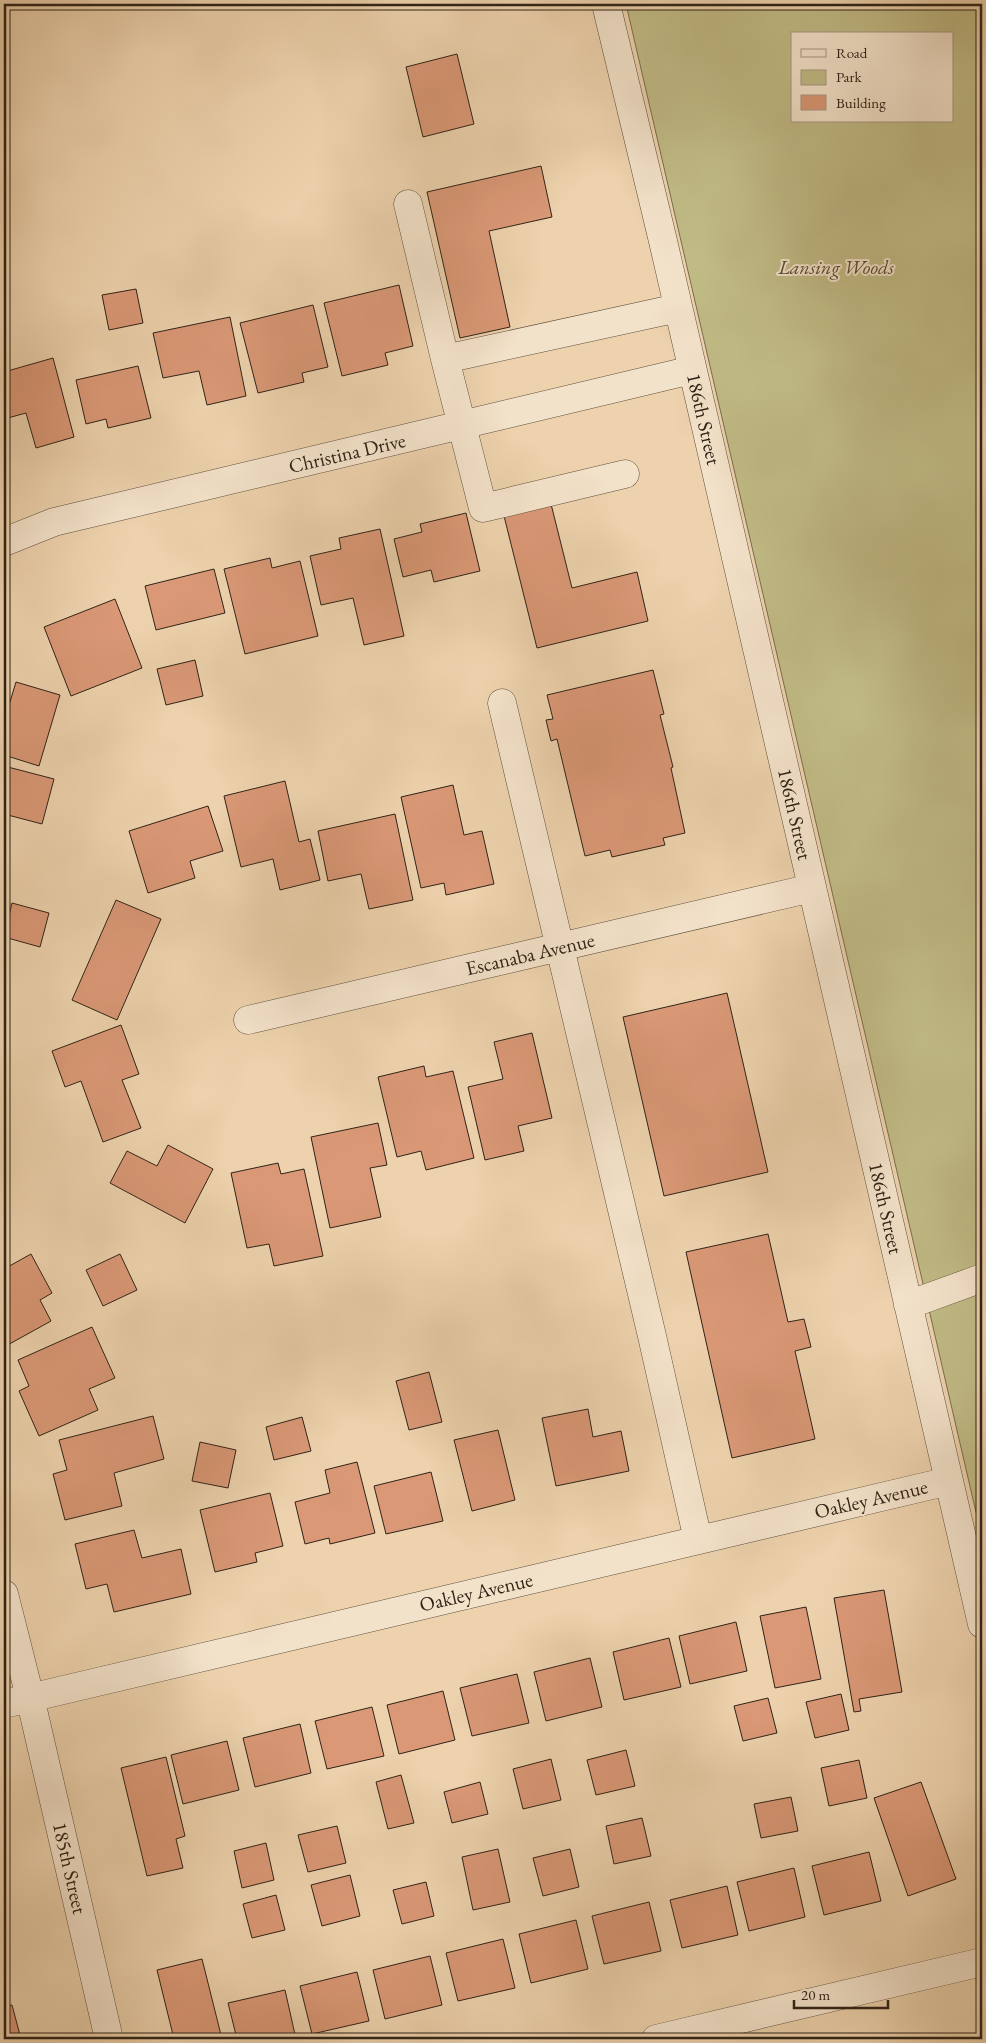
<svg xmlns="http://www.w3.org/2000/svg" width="986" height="2043" viewBox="0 0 986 2043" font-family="'EB Garamond',serif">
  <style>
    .green { fill: #c0ba85; stroke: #786e4e; fill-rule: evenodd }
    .building { fill: #da9876; stroke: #2f2317 }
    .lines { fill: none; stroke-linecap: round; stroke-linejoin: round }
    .minor-casing { stroke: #5e4f3c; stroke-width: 29 }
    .minor { stroke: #f3e2ca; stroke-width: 28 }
    .labels { text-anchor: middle; stroke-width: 4; stroke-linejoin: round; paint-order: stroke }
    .park-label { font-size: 20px; font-style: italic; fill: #534932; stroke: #f3e2ca }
    .street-label { font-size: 20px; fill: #2f2317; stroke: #f3e2ca }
  </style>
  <rect width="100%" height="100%" fill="#edd2ad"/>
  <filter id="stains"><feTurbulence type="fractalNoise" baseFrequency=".004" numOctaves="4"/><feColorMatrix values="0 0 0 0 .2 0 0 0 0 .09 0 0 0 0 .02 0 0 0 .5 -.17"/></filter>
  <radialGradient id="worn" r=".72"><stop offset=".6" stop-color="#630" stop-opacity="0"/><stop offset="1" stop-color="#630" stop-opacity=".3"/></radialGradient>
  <path class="green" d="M626,4H982V1538ZM792,34H952V121H792Z"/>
  <path class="building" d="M457,54L474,124L423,137L406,67Z
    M541,166L552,217L489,231L510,327L460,338L427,192Z
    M399,285L413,346L385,353L388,365L342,376L324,303Z
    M136,289L143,323L109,330L102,295Z
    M313,305L328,367L302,373L304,382L258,393L240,323Z
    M230,317L246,396L207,405L199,371L163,378L153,333Z
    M53,358L74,437L36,448L26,413L4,419V372Z
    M138,366L151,418L108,428L106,419L86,424L76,380Z
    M550,500L572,588L637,572L648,621L537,648L503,512Z
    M466,513L480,571L434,582L431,570L403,577L394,539L422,532L420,524Z
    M380,529L404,636L364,645L353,598L321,605L310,556L341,549L339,538Z
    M270,558L272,568L300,561L318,636L245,654L224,569Z
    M214,569L225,613L156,630L145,586Z
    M115,599L142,668L71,696L44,627Z
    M195,660L203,696L166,705L157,669Z
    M653,670L664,714L660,715L673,767L671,768L685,833L663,838L665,845L612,857L610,850L585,856L557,739L551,741L546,720L553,719L547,695Z
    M16,682L60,695L39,766L4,755V714L6,715Z
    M4,766L54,779L42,824L4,814Z
    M285,781L299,842L310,839L320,880L280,890L273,859L241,867L224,796Z
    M453,785L464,835L482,831L494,884L446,895L444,883L421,888L401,797Z
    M208,806L223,851L190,861L195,878L148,893L129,831Z
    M395,814L413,900L369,909L361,874L328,881L318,831Z
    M116,900L161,919L117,1020L72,1000Z
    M12,903L49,913L40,947L4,937Z
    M727,993L768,1172L664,1196L623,1017Z
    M121,1025L139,1074L122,1080L141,1128L103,1142L81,1081L65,1087L52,1051Z
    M532,1033L552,1118L518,1126L524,1151L485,1160L468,1087L503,1079L494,1042Z
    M424,1066L426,1077L453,1071L474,1158L426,1170L421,1151L397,1157L378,1077Z
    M378,1123L387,1165L370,1168L381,1217L330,1228L311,1137Z
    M168,1145L213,1169L185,1223L110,1183L127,1151L157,1166Z
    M278,1163L281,1174L304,1169L323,1256L274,1266L269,1244L247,1248L231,1173Z
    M768,1234L788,1322L804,1319L811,1347L795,1351L815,1439L732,1458L686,1252Z
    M31,1254L52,1293L40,1300L51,1321L4,1347V1269Z
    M120,1254L137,1290L103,1306L86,1270Z
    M92,1327L115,1378L89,1389L98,1410L39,1436L19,1391L29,1386L18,1360Z
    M429,1372L442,1422L409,1430L396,1381Z
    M588,1409L593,1437L621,1431L629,1471L556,1486L542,1418Z
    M153,1416L164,1459L114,1473L122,1506L65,1520L53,1474L67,1470L59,1440Z
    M302,1417L311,1451L274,1460L266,1427Z
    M498,1430L515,1500L472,1511L454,1440Z
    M200,1442L236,1450L228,1488L192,1481Z
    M357,1462L375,1533L330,1544L329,1538L305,1544L295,1502L330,1493L325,1470Z
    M431,1472L443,1521L386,1534L374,1486Z
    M270,1493L283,1546L255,1553L257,1562L215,1572L200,1510Z
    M134,1530L142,1558L181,1549L191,1594L114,1612L107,1584L86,1589L75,1544Z
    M884,1590L902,1692L859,1699L861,1711L854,1712L834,1598Z
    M806,1607L821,1679L775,1688L760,1616Z
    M736,1622L747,1671L690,1684L679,1636Z
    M669,1638L681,1687L624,1700L613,1652Z
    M590,1658L602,1707L546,1721L534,1672Z
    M517,1674L529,1723L472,1736L460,1688Z
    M443,1691L455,1740L399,1754L387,1705Z
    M841,1694L849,1730L815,1738L806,1702Z
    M768,1698L777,1733L743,1741L734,1706Z
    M372,1707L384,1756L327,1769L315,1721Z
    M300,1724L311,1773L255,1787L243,1738Z
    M227,1741L239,1790L183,1804L171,1755Z
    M626,1750L635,1786L596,1795L587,1760Z
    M166,1757L185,1836L176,1839L183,1868L147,1876L121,1768Z
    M551,1759L561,1800L523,1809L513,1769Z
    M859,1760L867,1798L829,1806L821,1768Z
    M401,1775L414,1823L388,1829L376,1782Z
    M480,1782L488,1814L452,1823L444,1792Z
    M921,1782L956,1879L908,1896L874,1798Z
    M791,1797L798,1831L761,1838L754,1804Z
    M642,1818L651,1856L614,1864L606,1826Z
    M337,1826L346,1863L308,1872L298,1835Z
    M266,1843L274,1880L242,1888L234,1851Z
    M498,1849L510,1902L473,1910L462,1857Z
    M570,1849L579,1887L543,1896L533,1858Z
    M869,1852L881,1901L824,1915L812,1866Z
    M794,1868L805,1917L749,1931L737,1882Z
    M350,1875L360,1916L322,1926L311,1885Z
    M426,1882L434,1916L402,1924L393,1890Z
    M727,1886L738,1935L682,1948L670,1900Z
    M276,1895L285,1930L252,1938L243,1904Z
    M649,1902L661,1951L604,1964L592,1916Z
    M576,1920L588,1969L531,1983L519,1934Z
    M503,1939L515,1988L458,2001L446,1953Z
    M430,1956L442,2005L385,2019L373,1970Z
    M202,1959L222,2039H174L157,1970Z
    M357,1972L369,2021L312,2034L300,1986Z
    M285,1990L296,2039H237L228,2003Z
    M12,2005L21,2039H4V2007Z"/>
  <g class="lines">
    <g class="minor-casing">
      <path id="minor" d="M606,4L663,241L982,1624
        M408,204L445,359L483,508L625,474
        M445,359L678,308
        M4,542L54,522L692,370
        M502,703L652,1336L698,1540
        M248,1020L812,888
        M908,1305L982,1278
        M4,1594L30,1697L109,2039
        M4,1704L949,1481
        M656,2039L982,1962"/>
    </g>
    <use href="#minor" class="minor"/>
  </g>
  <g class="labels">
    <g class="park-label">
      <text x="836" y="274">Lansing Woods</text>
    </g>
    <g class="street-label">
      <text transform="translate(704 419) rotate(77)" y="7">186th Street</text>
      <text transform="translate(347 453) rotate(-13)" y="7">Christina Drive</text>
      <text transform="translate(795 814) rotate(77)" y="7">186th Street</text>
      <text transform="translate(530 954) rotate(-13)" y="7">Escanaba Avenue</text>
      <text transform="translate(886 1208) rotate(77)" y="7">186th Street</text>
      <text transform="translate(871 1499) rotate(-13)" y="7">Oakley Avenue</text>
      <text transform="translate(476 1592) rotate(-13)" y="7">Oakley Avenue</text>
      <text transform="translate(70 1868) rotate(77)" y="7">185th Street</text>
    </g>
  </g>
  <rect width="986" height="2043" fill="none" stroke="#edd2ad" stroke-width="20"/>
  <rect x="5" y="5" width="976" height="2033" fill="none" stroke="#2f2317" stroke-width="2.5"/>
  <rect x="10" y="10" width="966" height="2023" fill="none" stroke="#2f2317"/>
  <rect x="791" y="32" width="162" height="90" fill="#f3e2ca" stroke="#a59682"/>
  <rect x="801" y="49" width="25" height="8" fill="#f3e2ca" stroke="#a59682"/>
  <text x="836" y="58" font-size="15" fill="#2f2317">Road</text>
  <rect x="801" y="70" width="25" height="15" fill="#c0ba85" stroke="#a59682"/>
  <text x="836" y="82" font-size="15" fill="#2f2317">Park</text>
  <rect x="801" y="95" width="25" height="15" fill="#da9876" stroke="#a59682"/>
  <text x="836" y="108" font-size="15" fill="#2f2317">Building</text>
  <path d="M794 2000v8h94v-8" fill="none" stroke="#2f2317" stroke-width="2.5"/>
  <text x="801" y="2000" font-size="15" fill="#2f2317" stroke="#f3e2ca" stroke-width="4" paint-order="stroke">20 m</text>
  <rect width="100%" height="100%" filter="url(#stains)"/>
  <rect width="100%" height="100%" fill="url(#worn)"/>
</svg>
